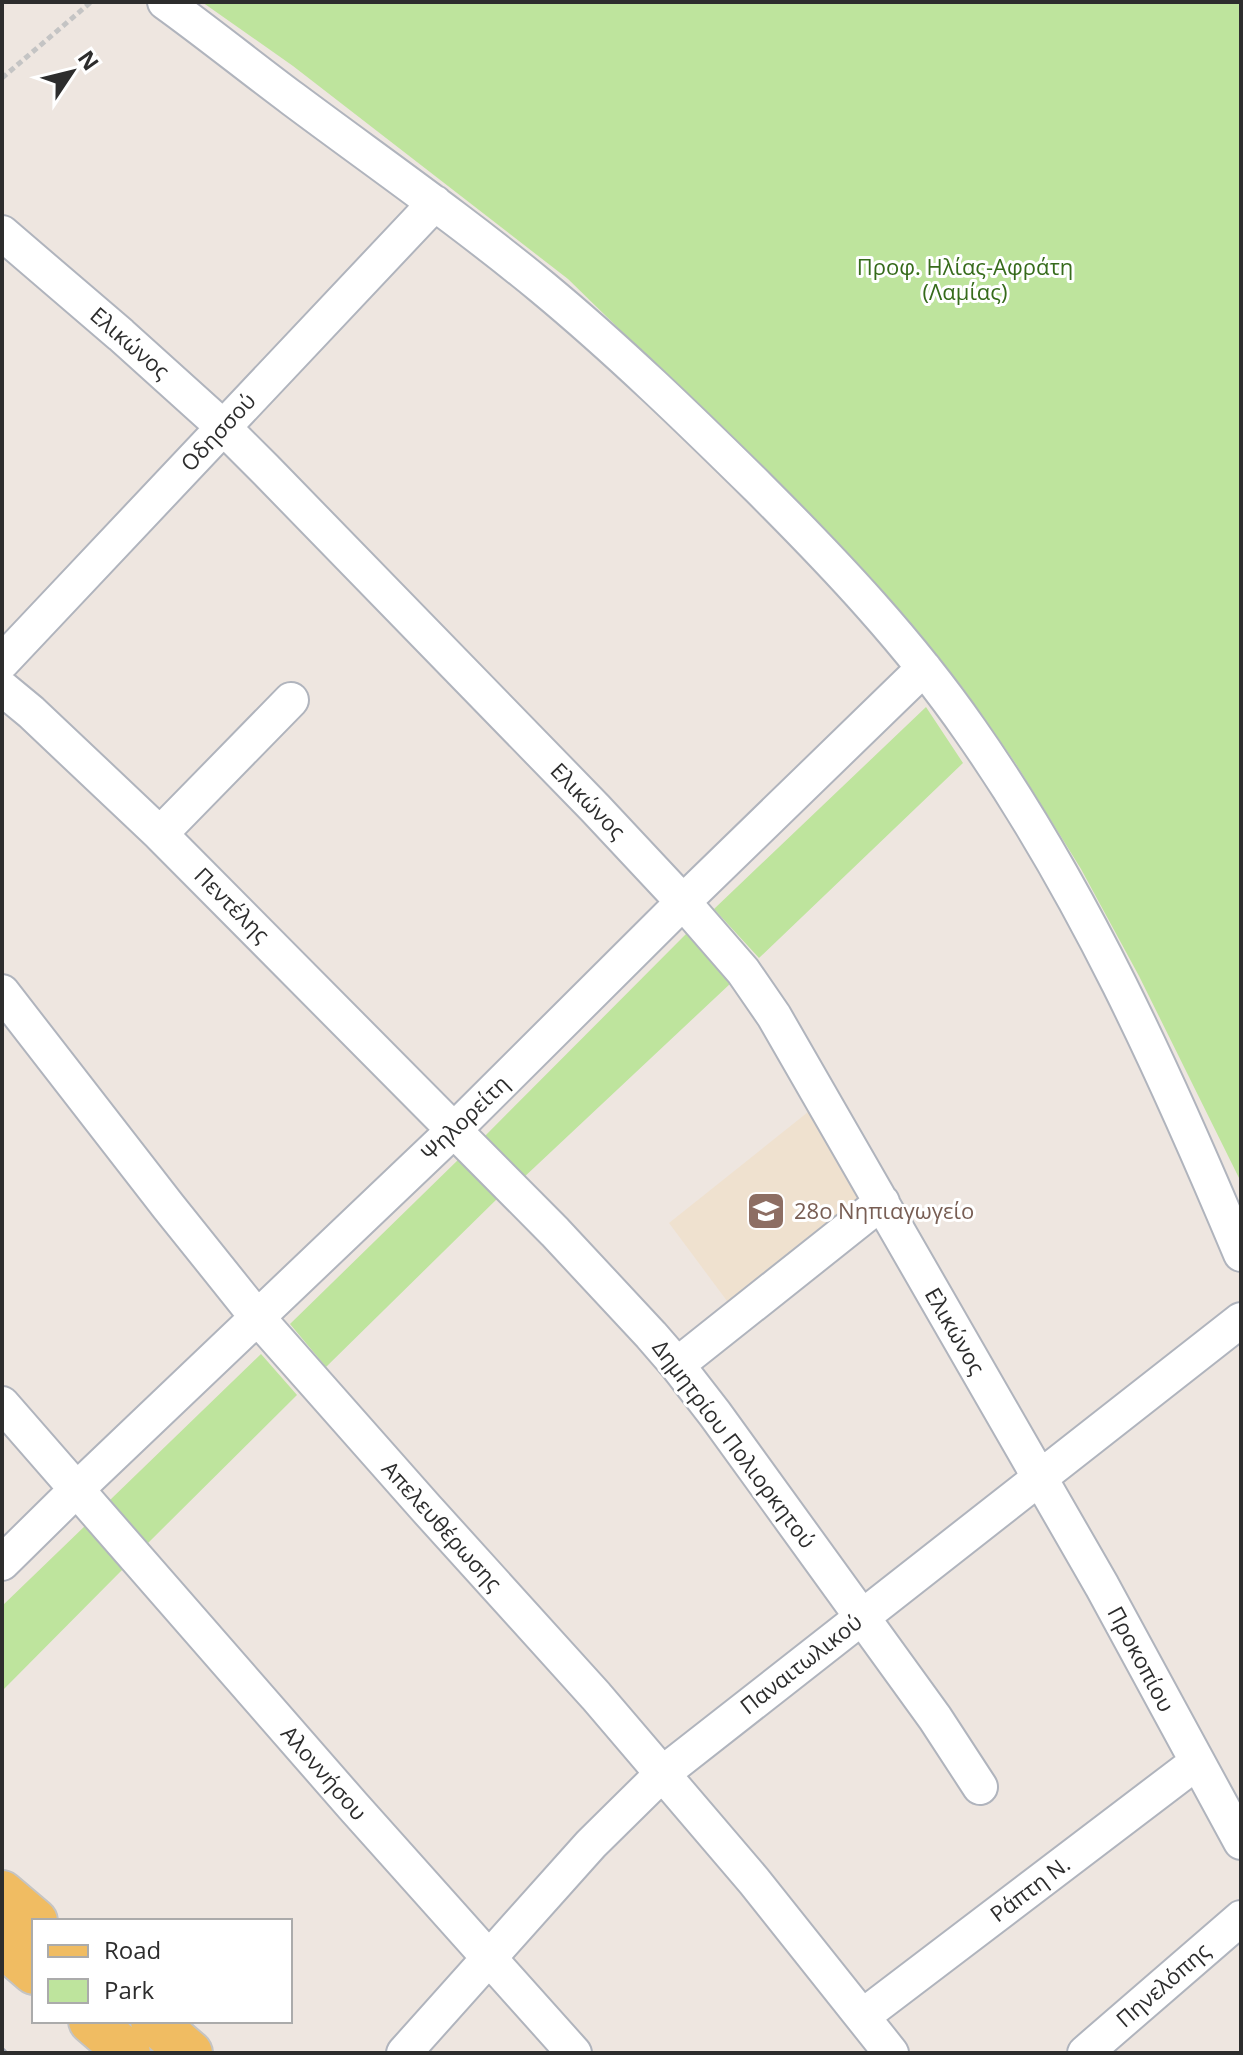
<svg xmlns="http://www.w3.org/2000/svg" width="1243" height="2055" viewBox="0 0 1243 2055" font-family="'Open Sans',sans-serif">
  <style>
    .education { fill: #efe1cf }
    .green { fill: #bee49d }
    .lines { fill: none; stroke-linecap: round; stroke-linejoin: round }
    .minor-casing { stroke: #b0b4bd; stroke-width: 38 }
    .major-casing { stroke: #c4c4c4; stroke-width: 48 }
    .path { stroke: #c4c4c4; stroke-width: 5; stroke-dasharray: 6 4; stroke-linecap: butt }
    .minor { stroke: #fff; stroke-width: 34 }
    .major { stroke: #f0bc62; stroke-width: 44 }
    .rail { stroke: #a2a8b7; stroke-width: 6 }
    .labels { text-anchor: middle; stroke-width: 6; stroke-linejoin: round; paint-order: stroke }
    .park-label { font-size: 22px; fill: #366b1b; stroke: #fff }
    .street-label { font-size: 22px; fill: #2d2d2d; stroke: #fff }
    .education-label { font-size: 22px; fill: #785e54; stroke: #fff; text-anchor: start }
  </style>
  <rect width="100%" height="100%" fill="#eee6e0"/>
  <path class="education" d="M808,1112L863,1199L730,1305L669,1223Z"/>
  <path class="green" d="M202,2H1241V1182L1139,976L1081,869L1016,764L963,688L906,622L816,521L568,279L293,66Z
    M926,707L963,763L759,958L714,909Z
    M687,933L731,983L521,1180L480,1141Z
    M461,1157L500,1196L326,1367L290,1324Z
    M261,1354L297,1395L148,1543L110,1500Z
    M87,1524L126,1566L2,1691V1606Z"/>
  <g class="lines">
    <g class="minor-casing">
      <path id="minor" d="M165,2C208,33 250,67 293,99C376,161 462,221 542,287C618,350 689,419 759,488C835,564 909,642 970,730C1083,891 1165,1073 1241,1254
        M2,233L121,335L223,427L265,469L595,808L683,902L743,971L774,1016L1102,1586L1241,1842
        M2,662L435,203
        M2,688L31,712L160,834L555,1232L651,1335L677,1365L715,1414L935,1718L980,1787
        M160,834L291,700
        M2,992L168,1206L257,1317L425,1507L596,1696L754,1881L891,2053
        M677,1365L882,1202
        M2,1404L353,1806L574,2053
        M2,1563L77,1489L454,1130L683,902L924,668
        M863,2016L1197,1762
        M404,2053L591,1844L662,1774L1241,1320
        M1085,2053L1241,1918"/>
    </g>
    <g class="major-casing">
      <path id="major" d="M2,1893L35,1921
        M2,1944L34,1972
        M91,2021L128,2053
        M153,2021L190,2053"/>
    </g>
    <path class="path" d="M2,78L91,2"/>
    <use href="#minor" class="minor"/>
    <use href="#major" class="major"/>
    <path class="rail" d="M2,2050L5,2053"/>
  </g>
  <defs>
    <g id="school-square" transform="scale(2)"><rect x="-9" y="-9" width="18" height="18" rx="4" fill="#8d6e63" stroke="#fff"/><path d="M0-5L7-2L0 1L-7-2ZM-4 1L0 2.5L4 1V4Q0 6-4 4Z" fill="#fff"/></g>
  </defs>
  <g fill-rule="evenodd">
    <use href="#school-square" x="766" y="1211"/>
  </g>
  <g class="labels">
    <g class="park-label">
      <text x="965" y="275">Προφ. Ηλίας-Αφράτη<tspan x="965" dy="25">(Λαμίας)</tspan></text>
    </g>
    <g class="street-label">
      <text transform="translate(130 343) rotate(41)" y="8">Ελικώνος</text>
      <text transform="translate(218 432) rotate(-47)" y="8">Οδησσού</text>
      <text transform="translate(588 801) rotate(46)" y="8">Ελικώνος</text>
      <text transform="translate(232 905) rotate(45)" y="8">Πεντέλης</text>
      <text transform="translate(465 1118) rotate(-44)" y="8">Ψηλορείτη</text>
      <text transform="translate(955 1331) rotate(60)" y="8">Ελικώνος</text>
      <text transform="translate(734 1444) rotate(53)" y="8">Δημητρίου Πολιορκητού</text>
      <text transform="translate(442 1526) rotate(48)" y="8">Απελευθέρωσης</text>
      <text transform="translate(1141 1659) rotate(62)" y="8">Προκοπίου</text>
      <text transform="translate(801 1664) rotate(-38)" y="8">Παναιτωλικού</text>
      <text transform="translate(324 1773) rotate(49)" y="8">Αλοννήσου</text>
      <text transform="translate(1030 1889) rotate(-37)" y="8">Ράπτη Ν.</text>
      <text transform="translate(1163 1985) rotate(-41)" y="8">Πηνελόπης</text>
    </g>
    <g class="education-label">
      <text x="794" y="1219">28ο Νηπιαγωγείο</text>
    </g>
  </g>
  <rect width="1243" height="2055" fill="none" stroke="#2d2d2d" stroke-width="8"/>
  <rect x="32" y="1919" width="260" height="104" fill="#ffffff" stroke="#ababab" stroke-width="2"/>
  <rect x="48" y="1945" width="40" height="12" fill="#f0bc62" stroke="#ababab" stroke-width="2"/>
  <text x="104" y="1959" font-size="24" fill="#2d2d2d">Road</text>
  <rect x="48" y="1979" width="40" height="24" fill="#bee49d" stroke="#ababab" stroke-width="2"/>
  <text x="104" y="1999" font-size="24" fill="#2d2d2d">Park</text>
  <g transform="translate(72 72) rotate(55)" stroke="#ffffff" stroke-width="6" paint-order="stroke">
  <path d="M0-6L14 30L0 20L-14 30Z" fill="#2d2d2d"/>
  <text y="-12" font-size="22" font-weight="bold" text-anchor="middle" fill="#2d2d2d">N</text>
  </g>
</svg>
